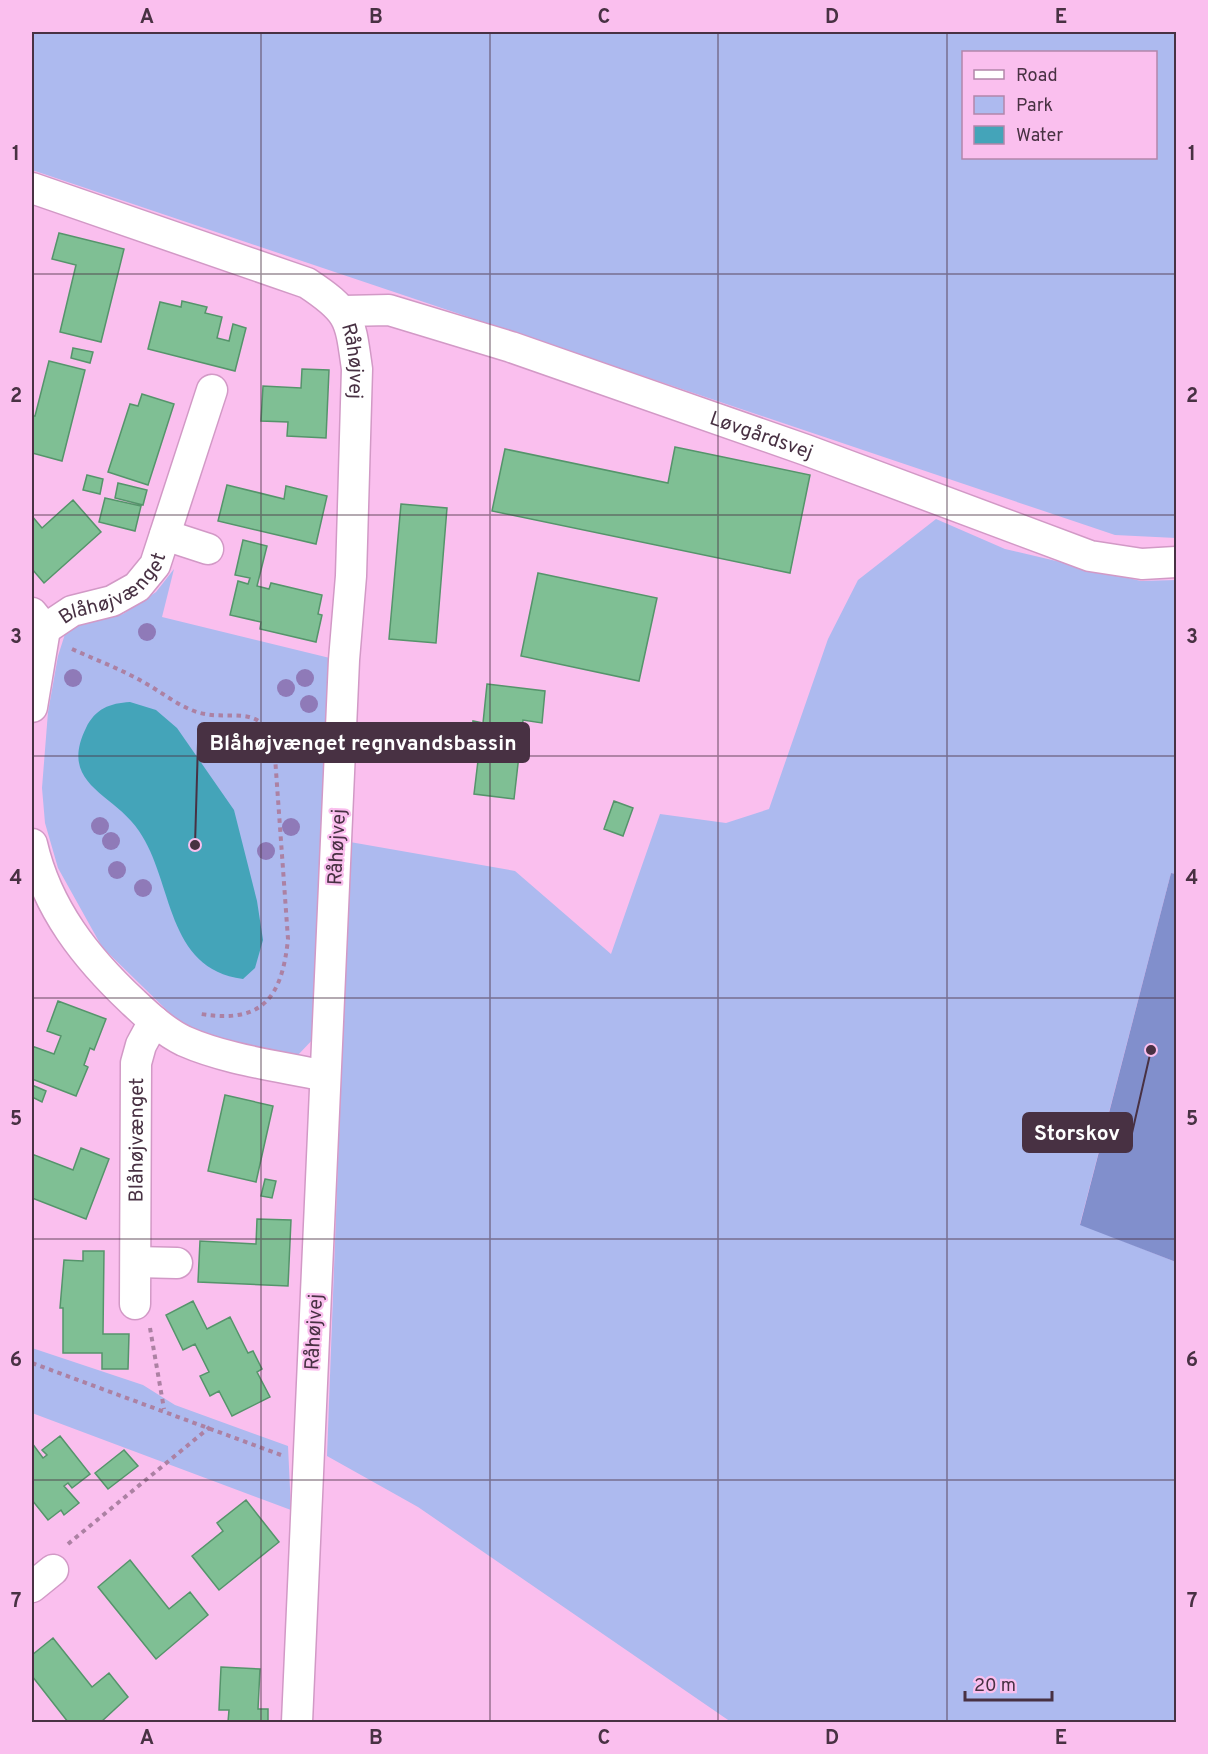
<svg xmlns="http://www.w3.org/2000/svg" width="1208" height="1754" viewBox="0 0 1208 1754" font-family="Overpass,sans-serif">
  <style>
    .green { fill: #adbaef; fill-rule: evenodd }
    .forest { fill: #818fcc }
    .water { fill: #44a4b9 }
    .building { fill: #7fbf94; stroke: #55946b; stroke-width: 1.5 }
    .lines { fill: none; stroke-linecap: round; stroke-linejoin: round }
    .minor-casing { stroke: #d299c6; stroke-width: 33 }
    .path { stroke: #ac81a3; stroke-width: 4; stroke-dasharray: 4.5 4.5; stroke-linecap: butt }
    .minor { stroke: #fff; stroke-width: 30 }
    .tree { fill: #8f7ab8 }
    .grid { fill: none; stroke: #483143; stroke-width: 1.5; stroke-opacity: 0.55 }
    .labels { text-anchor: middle; stroke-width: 4.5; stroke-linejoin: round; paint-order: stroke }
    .street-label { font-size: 20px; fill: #483143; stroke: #fabfee }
    .leader { fill: none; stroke: #483143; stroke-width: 2 }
    .callout-dot { fill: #483143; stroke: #fabfee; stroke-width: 2 }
    .callout { fill: #483143; stroke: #483143; stroke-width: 2 }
    .callout-label { font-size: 21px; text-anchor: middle; font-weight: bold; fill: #fff }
    .neatline { fill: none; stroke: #483143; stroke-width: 2 }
    .grid-label { font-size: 20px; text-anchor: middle; font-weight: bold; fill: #483143 }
  </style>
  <rect width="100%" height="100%" fill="#fabfee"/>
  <path class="green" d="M32,32H1176V538L1115,535L32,170ZM964,52H1156V158H964Z
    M936,519L1005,549L1141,581L1176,580V874L1171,873L1080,1224L1176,1262V1722H731L418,1507L327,1456L350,842L515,871L611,954L660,814L726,823L769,809L828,639L858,580Z
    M174,569L162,617L338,660L316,1036L297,1056L203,1035L182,1025L102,947L58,868L45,823L42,788L48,712L58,656L65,634L76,626L123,614L156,592Z
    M32,1348L143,1385L175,1405L288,1446L291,1510L32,1413Z"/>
  <path class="forest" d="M1171,873L1176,874V1262L1080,1225Z"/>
  <path class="water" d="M130,702L156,710L177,728L234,810L257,901L263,940L255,968L243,979C165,969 174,882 139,831C114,793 58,785 86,728C95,709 110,703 130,702Z"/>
  <path class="building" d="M59,233L124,249L101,342L60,332L76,265L52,259Z
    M182,301L207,307L205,313L222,317L217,338L229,341L233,324L246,328L235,371L148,349L160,302L181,307Z
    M73,348L93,352L90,363L71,358Z
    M49,361L85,370L62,461L32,453V416H35Z
    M302,369L329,370L326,438L287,436L288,422L261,421L263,386L301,388Z
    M142,394L174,404L148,485L108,472L130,404L138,406Z
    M675,447L810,475L790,573L492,511L505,449L668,483Z
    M87,475L103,479L100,494L83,490Z
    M118,483L147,490L143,505L115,498Z
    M227,485L284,499L286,486L327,496L316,544L218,521Z
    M105,498L141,506L135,531L99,522Z
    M73,500L101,532L44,583L32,569V516L42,528Z
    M401,504L447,508L436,643L389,639Z
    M243,540L267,546L257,586L269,589L271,583L322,595L318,614L322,615L316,642L260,629L261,622L230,615L238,581L248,584L250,578L235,575Z
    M538,573L657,598L639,681L521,656Z
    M487,684L545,691L542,723L523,720L514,799L474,794L480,744L471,743L473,721L483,723Z
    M614,801L633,808L623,836L604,829Z
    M58,1001L106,1019L94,1050L90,1048L84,1065L88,1067L76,1096L32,1079V1046L54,1054L61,1036L47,1031Z
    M32,1085L46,1091L42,1102L32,1097Z
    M225,1095L273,1106L256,1182L208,1171Z
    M81,1148L109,1159L86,1219L32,1198V1154L73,1170Z
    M265,1179L276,1181L272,1198L261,1196Z
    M257,1219L291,1220L288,1286L198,1282L200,1241L256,1244Z
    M83,1251H104L103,1334H129L128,1369H102V1353H63V1308H60L64,1260L83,1261Z
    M193,1301L207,1329L230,1317L248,1353L253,1351L262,1369L257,1372L270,1397L232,1416L219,1391L210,1396L200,1376L209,1372L195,1344L183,1350L166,1315Z
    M60,1436L90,1474L72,1488L68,1483L64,1486L79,1503L64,1515L61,1510L48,1520L32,1500V1443L43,1458L47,1455L42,1450Z
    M124,1450L138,1466L108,1489L95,1473Z
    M246,1500L279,1542L219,1590L192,1556L223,1531L217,1523Z
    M130,1560L169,1609L190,1592L208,1615L156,1659L98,1587Z
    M53,1638L92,1687L109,1673L128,1697L101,1722H68L32,1676V1655Z
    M221,1667L260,1669L258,1709H268V1722H228L229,1710H219Z"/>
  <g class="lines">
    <g class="minor-casing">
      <g id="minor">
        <path id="s1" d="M32,188L307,283C351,312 350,319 357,369L351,576L344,660L297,1722"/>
        <path id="s2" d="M344,311L389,310L511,347L806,450L1090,556L1142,564L1176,562"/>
        <path d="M165,535L208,549"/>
        <path d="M32,613L45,629L32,707"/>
        <path id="s3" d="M45,629L72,611L112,601L137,587L155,565L212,390"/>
        <path d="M32,844C47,909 86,958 133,1002C148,1016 165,1032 184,1041C227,1060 279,1066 325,1076"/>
        <path d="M136,1262L177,1263"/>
        <path id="s4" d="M135,1304L136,1063L141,1045L154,1021"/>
        <path d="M32,1587L53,1570"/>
      </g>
    </g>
    <path class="path" d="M72,649C96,660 121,669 143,682C162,692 179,707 200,713C231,721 260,703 274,743L288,939C282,997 263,1024 201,1014
      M150,1328L164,1409
      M32,1363L281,1455
      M68,1544L210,1427"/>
    <use href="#minor" class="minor"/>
  </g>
  <g class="tree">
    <circle cx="147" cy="632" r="9"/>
    <circle cx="73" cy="678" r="9"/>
    <circle cx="305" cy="678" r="9"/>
    <circle cx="286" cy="688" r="9"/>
    <circle cx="309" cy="704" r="9"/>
    <circle cx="100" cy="826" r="9"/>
    <circle cx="291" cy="827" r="9"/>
    <circle cx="111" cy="841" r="9"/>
    <circle cx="266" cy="851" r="9"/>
    <circle cx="117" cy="870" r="9"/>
    <circle cx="143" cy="888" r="9"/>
  </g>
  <path class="grid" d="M261,32V1722M490,32V1722M718,32V1722M947,32V1722M32,274H1176M32,515H1176M32,756H1176M32,998H1176M32,1239H1176M32,1480H1176"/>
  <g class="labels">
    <g class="street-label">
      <text dy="7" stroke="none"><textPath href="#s1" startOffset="388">Råhøjvej</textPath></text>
      <text dy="7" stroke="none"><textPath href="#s2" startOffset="438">Løvgårdsvej</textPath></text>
      <text dy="7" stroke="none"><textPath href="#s3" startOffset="81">Blåhøjvænget</textPath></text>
      <text transform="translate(336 847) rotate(-87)" y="7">Råhøjvej</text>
      <text dy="7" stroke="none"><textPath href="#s4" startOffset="164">Blåhøjvænget</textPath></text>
      <text transform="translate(313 1332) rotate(-87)" y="7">Råhøjvej</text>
    </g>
  </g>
  <path class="leader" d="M195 845L198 743M1151 1050L1132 1133"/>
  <g class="callout-dot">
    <circle cx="195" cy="845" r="6"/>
    <circle cx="1151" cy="1050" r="6"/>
  </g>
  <g class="callout">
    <rect x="198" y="723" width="331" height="39" rx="6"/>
    <rect x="1023" y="1113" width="109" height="39" rx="6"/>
  </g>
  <g class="callout-label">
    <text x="363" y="750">Blåhøjvænget regnvandsbassin</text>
    <text x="1077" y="1140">Storskov</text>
  </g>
  <rect width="1208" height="1754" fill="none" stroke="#fabfee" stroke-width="66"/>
  <rect x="962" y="51" width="195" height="108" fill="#fabfee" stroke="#b386aa" stroke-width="1.5"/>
  <rect x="974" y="70" width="30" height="9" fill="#ffffff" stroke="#b386aa" stroke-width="1.5"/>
  <text x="1016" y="81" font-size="18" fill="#483143">Road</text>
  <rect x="974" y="96" width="30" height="18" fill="#adbaef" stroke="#b386aa" stroke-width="1.5"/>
  <text x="1016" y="111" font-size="18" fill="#483143">Park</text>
  <rect x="974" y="126" width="30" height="18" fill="#44a4b9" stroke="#b386aa" stroke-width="1.5"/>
  <text x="1016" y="141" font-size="18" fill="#483143">Water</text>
  <path d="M965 1691v9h87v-9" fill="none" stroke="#483143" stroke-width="3"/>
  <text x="974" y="1691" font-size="18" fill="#483143" stroke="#fabfee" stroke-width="4.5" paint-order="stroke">20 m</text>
  <rect x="33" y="33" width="1142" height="1688" class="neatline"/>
  <g class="grid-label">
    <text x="147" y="23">A</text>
    <text x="376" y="23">B</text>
    <text x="604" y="23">C</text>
    <text x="832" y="23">D</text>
    <text x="1061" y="23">E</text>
    <text x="16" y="160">1</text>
    <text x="1192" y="160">1</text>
    <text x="16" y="402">2</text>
    <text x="1192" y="402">2</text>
    <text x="16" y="643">3</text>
    <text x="1192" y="643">3</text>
    <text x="16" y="884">4</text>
    <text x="1192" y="884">4</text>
    <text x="16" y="1125">5</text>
    <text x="1192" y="1125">5</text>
    <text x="16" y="1366">6</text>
    <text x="1192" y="1366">6</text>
    <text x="16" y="1607">7</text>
    <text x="1192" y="1607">7</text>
    <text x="147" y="1744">A</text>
    <text x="376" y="1744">B</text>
    <text x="604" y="1744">C</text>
    <text x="832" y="1744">D</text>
    <text x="1061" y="1744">E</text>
  </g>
</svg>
